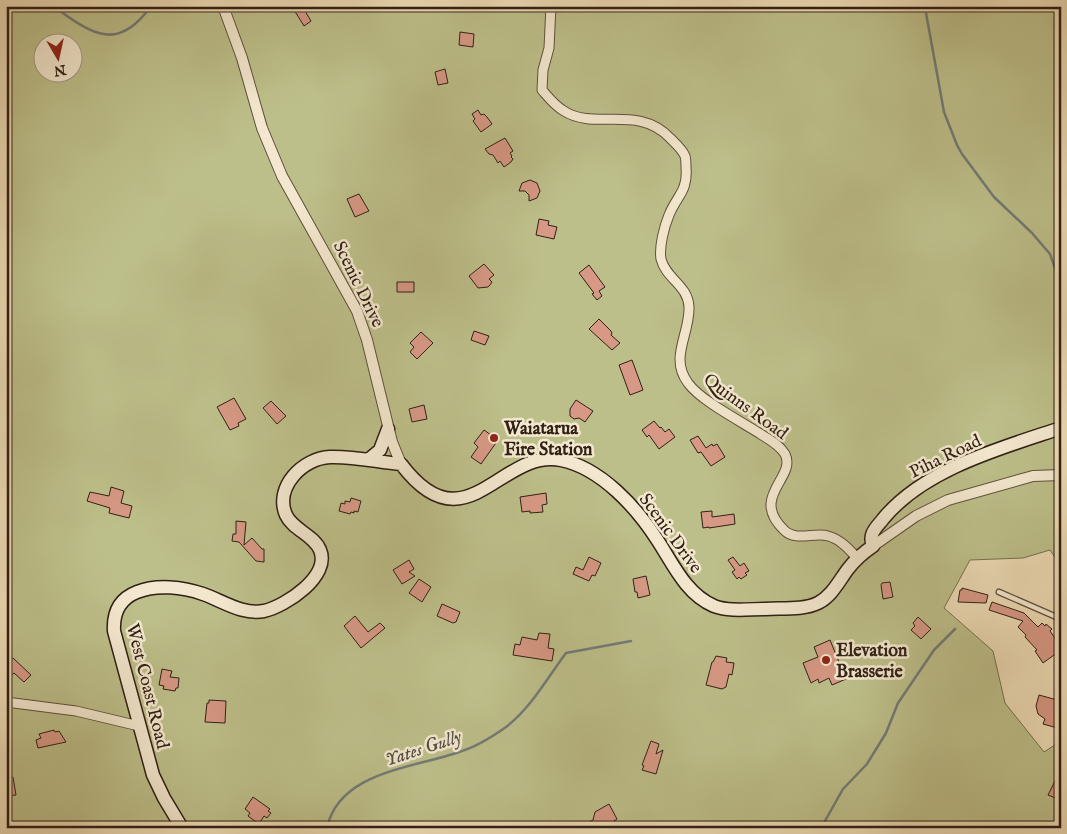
<svg xmlns="http://www.w3.org/2000/svg" width="1067" height="834" viewBox="0 0 1067 834" font-family="'IM FELL English',serif">
  <style>
    .green { fill: #bdbf8a; stroke: #767050; fill-rule: evenodd }
    .lines { fill: none; stroke-linecap: round; stroke-linejoin: round }
    .stream { stroke: #727b77; stroke-width: 2.5 }
    .building { fill: #d79985; stroke: #302015 }
    .service-casing { stroke: #5f4f3d; stroke-width: 7 }
    .minor-casing { stroke: #5f4f3d; stroke-width: 11 }
    .tertiary-casing { stroke: #5f4f3d; stroke-width: 12 }
    .secondary-casing { stroke: #302015; stroke-width: 15 }
    .service { stroke: #f3e8cf; stroke-width: 4.5 }
    .minor { stroke: #f3e8cf; stroke-width: 9 }
    .tertiary { stroke: #f3e8cf; stroke-width: 10 }
    .secondary { stroke: #f3e8cf; stroke-width: 12 }
    .poi-dot { fill: #8f2418; stroke: #f3e8cf; stroke-width: 2 }
    .labels { text-anchor: middle; stroke-width: 5; stroke-linejoin: round; paint-order: stroke }
    .street-label { font-size: 18px; fill: #302015; stroke: #f3e8cf }
    .poi-label { font-size: 18px; font-weight: bold; fill: #302015; stroke: #f3e8cf; text-anchor: start }
    .water-label { font-size: 19px; font-style: italic; fill: #514e46; stroke: #f3e8cf }
  </style>
  <rect width="100%" height="100%" fill="#eddbb5"/>
  <filter id="stains"><feTurbulence type="fractalNoise" baseFrequency=".004" numOctaves="4"/><feColorMatrix values="0 0 0 0 .2 0 0 0 0 .09 0 0 0 0 .02 0 0 0 .5 -.17"/></filter>
  <radialGradient id="worn" r=".72"><stop offset=".6" stop-color="#630" stop-opacity="0"/><stop offset="1" stop-color="#630" stop-opacity=".3"/></radialGradient>
  <path class="green" d="M6,6H1061V566L1050,550L1023,558L970,560L944,608L993,651L1005,703L1044,752L1061,741V828H6ZM42,42H72V72H42Z"/>
  <g class="lines">
    <path class="stream" d="M53,6C91,33 117,54 151,6
      M923,6L926,13L944,112L957,145L962,154L994,197L1032,233L1050,254L1057,274L1061,279
      M327,828C339,771 415,768 459,752C476,747 492,737 506,727C531,708 548,677 566,653L631,641
      M821,828L843,789L867,764L886,733L898,703L934,650L955,629"/>
  </g>
  <path class="building" d="M286,6H307L305,11L311,21L304,26L296,13Z
    M460,32L474,34L473,47L459,45Z
    M445,69L448,83L438,85L435,72Z
    M478,110L481,115L484,114L487,117L492,124L481,132L473,121L475,119L472,114Z
    M505,138L513,151L510,153L512,156L511,157L513,159L511,162L504,167L500,161L498,163L493,155L489,154L485,149Z
    M530,180L537,183L540,191L537,198L529,201V195L525,191H519L522,183Z
    M359,194L369,211L355,217L347,199Z
    M539,219L549,221L548,225L557,227L554,239L536,235Z
    M484,264L494,275L489,279L492,282L490,285L488,287L478,288L469,276Z
    M589,265L605,287L599,291L602,296L597,300L592,294L594,293L579,273Z
    M397,282H414V292H397Z
    M599,319L611,331L612,333L611,335L620,343L612,350L589,329Z
    M474,331L489,336L485,345L471,340Z
    M421,332L433,343L417,359L410,352L414,347L410,343Z
    M632,360L643,390L630,395L619,365Z
    M234,398L246,419L238,423L239,426L230,430L217,407Z
    M576,400L593,411L585,422L579,418L574,419L570,416V409Z
    M271,401L286,416L277,424L263,408Z
    M424,405L427,419L412,422L409,409Z
    M654,421L660,428L661,427L665,432L669,429L675,437L659,449L649,435L647,437L642,430Z
    M484,430L498,440L481,464L471,457L478,447L474,443Z
    M698,436L706,448L712,444L713,446L717,444L725,457L711,466L701,452L698,453L690,440Z
    M111,487L124,491L121,503L132,506L129,518L109,513L110,508L87,501L90,492L109,496Z
    M546,493L547,504L542,505L543,512L530,513V511L522,512L520,497Z
    M351,498L361,501L358,512L354,511V513L351,512L350,514L339,511L341,503L345,504V501L350,502Z
    M712,511V517L734,514L735,524L709,528V527L703,528L701,512Z
    M236,521L246,522L244,545L252,538L262,549H264V562L256,561L239,542L232,541L233,534H236Z
    M589,557L601,563L595,576L592,575L589,581L573,574L576,567L583,570Z
    M733,557L740,566L744,563L749,571L745,573L747,575L741,579L739,577L737,579L732,572L735,570L728,560Z
    M409,560L414,569L409,572L415,576L402,584L393,570Z
    M646,576L650,595L638,598L637,592H635L633,579Z
    M419,579L431,587L422,602L409,593Z
    M890,582L893,597L883,599L881,585L882,583Z
    M962,588L988,595L986,603L958,602L960,590H962Z
    M992,602L1024,613L1038,627L1042,623L1045,626L1046,624L1052,629L1050,631L1061,647V650L1043,663L1035,651L1037,650L1025,637L1026,635L1018,627L1023,621L989,610Z
    M442,604L460,612L456,622L453,623L437,616Z
    M355,616L368,632L380,623L385,628L361,648L344,626Z
    M918,617L931,629L921,639L911,630L915,626L913,623Z
    M539,633L550,634L548,648L554,649L552,661L513,655L515,644L520,645L522,637L537,640Z
    M830,640L846,679L832,685L829,678L819,683L818,679L811,683L803,663L818,657L814,647Z
    M716,656L727,658L726,662L734,663L732,675L729,674L726,687L722,689L706,685L712,662H713Z
    M13,658L31,675L24,682L14,673L6,682V665Z
    M162,669L172,671L170,677L179,678L178,688H176L175,691L163,689L164,686L159,685Z
    M1039,695L1061,701V729L1043,724L1045,719L1038,714L1036,706Z
    M209,700L226,701L225,723L205,722L207,703H209Z
    M54,730L55,732L59,731L66,742L38,748L36,740L41,738L39,734Z
    M651,741L659,744L656,754L663,750L656,774L642,770L644,766L642,765Z
    M1061,769V799H1058L1048,795Z
    M13,777L16,795L6,796V778Z
    M253,797L270,809L268,811L271,813L267,818L264,816L259,824L248,816L250,813L245,809Z
    M609,804L617,819L614,821L616,824L609,828H591L589,822L593,820L595,812Z"/>
  <g class="lines">
    <g class="service-casing">
      <path id="service" d="M999,592L1061,619"/>
    </g>
    <g class="minor-casing">
      <path id="minor" d="M551,6L549,48L543,70L542,90C549,98 555,106 564,111C595,131 638,104 670,138C675,143 682,149 685,156C686,159 686,163 686,167C688,192 677,195 669,215C664,227 659,247 661,259C666,279 688,285 689,307C690,334 669,358 688,383C700,400 740,421 759,433C768,439 779,444 785,454C797,478 749,496 784,530C796,542 814,532 828,536C840,539 849,549 857,558
        M6,702L76,711L139,726"/>
    </g>
    <g class="tertiary-casing">
      <path id="tertiary" d="M223,6L242,58L262,128L282,176L357,311L367,340L392,442L401,464
        M873,546L916,516L948,500L1033,476L1061,475"/>
    </g>
    <g class="secondary-casing">
      <path id="secondary" d="M368,460L380,450L388,429
        M182,828L164,798L153,775L114,631C113,613 119,599 137,592C157,584 183,587 203,594C223,601 242,615 264,611C286,606 331,576 320,550C314,535 293,530 286,515C274,487 303,458 330,457C353,456 378,462 401,464C466,550 500,448 561,460C601,468 637,508 658,541C673,564 686,594 714,606C730,612 749,609 766,609C782,608 804,610 818,603C832,596 839,581 848,569C855,560 864,552 873,546C868,534 876,528 883,519C924,469 1001,448 1061,428"/>
    </g>
    <use href="#service" class="service"/>
    <use href="#minor" class="minor"/>
    <use href="#tertiary" class="tertiary"/>
    <use href="#secondary" class="secondary"/>
  </g>
  <g class="poi-dot">
    <circle cx="494" cy="438" r="5"/>
    <circle cx="826" cy="660" r="5"/>
  </g>
  <g class="labels">
    <g class="street-label">
      <text transform="translate(359 284) rotate(64)" y="6">Scenic Drive</text>
      <text transform="translate(746 406) rotate(36)" y="6">Quinns Road</text>
      <text transform="translate(945 456) rotate(-26)" y="6">Piha Road</text>
      <text transform="translate(671 533) rotate(54)" y="6">Scenic Drive</text>
      <text transform="translate(148 686) rotate(76)" y="6">West Coast Road</text>
    </g>
    <g class="poi-label">
      <text x="504" y="434">Waiatarua<tspan x="504" dy="21">Fire Station</tspan></text>
      <text x="836" y="656">Elevation<tspan x="836" dy="21">Brasserie</tspan></text>
    </g>
    <g class="water-label">
      <text transform="translate(423 747) rotate(-18)" y="7">Yates Gully</text>
    </g>
  </g>
  <rect width="1067" height="834" fill="none" stroke="#eddbb5" stroke-width="25"/>
  <rect x="8" y="8" width="1052" height="819" fill="none" stroke="#302015" stroke-width="2.5"/>
  <rect x="12" y="12" width="1042" height="809" fill="none" stroke="#302015"/>
  <g transform="translate(58 58) rotate(171)"><circle r="24" fill="#f3e8cf" stroke="#a59885"/>
  <path d="M0-4L9 19L0 12L-9 19Z" fill="#8f2418"/>
  <text y="-8" font-size="14" font-weight="bold" text-anchor="middle" fill="#302015">N</text>
  </g>
  <rect width="100%" height="100%" filter="url(#stains)"/>
  <rect width="100%" height="100%" fill="url(#worn)"/>
</svg>
